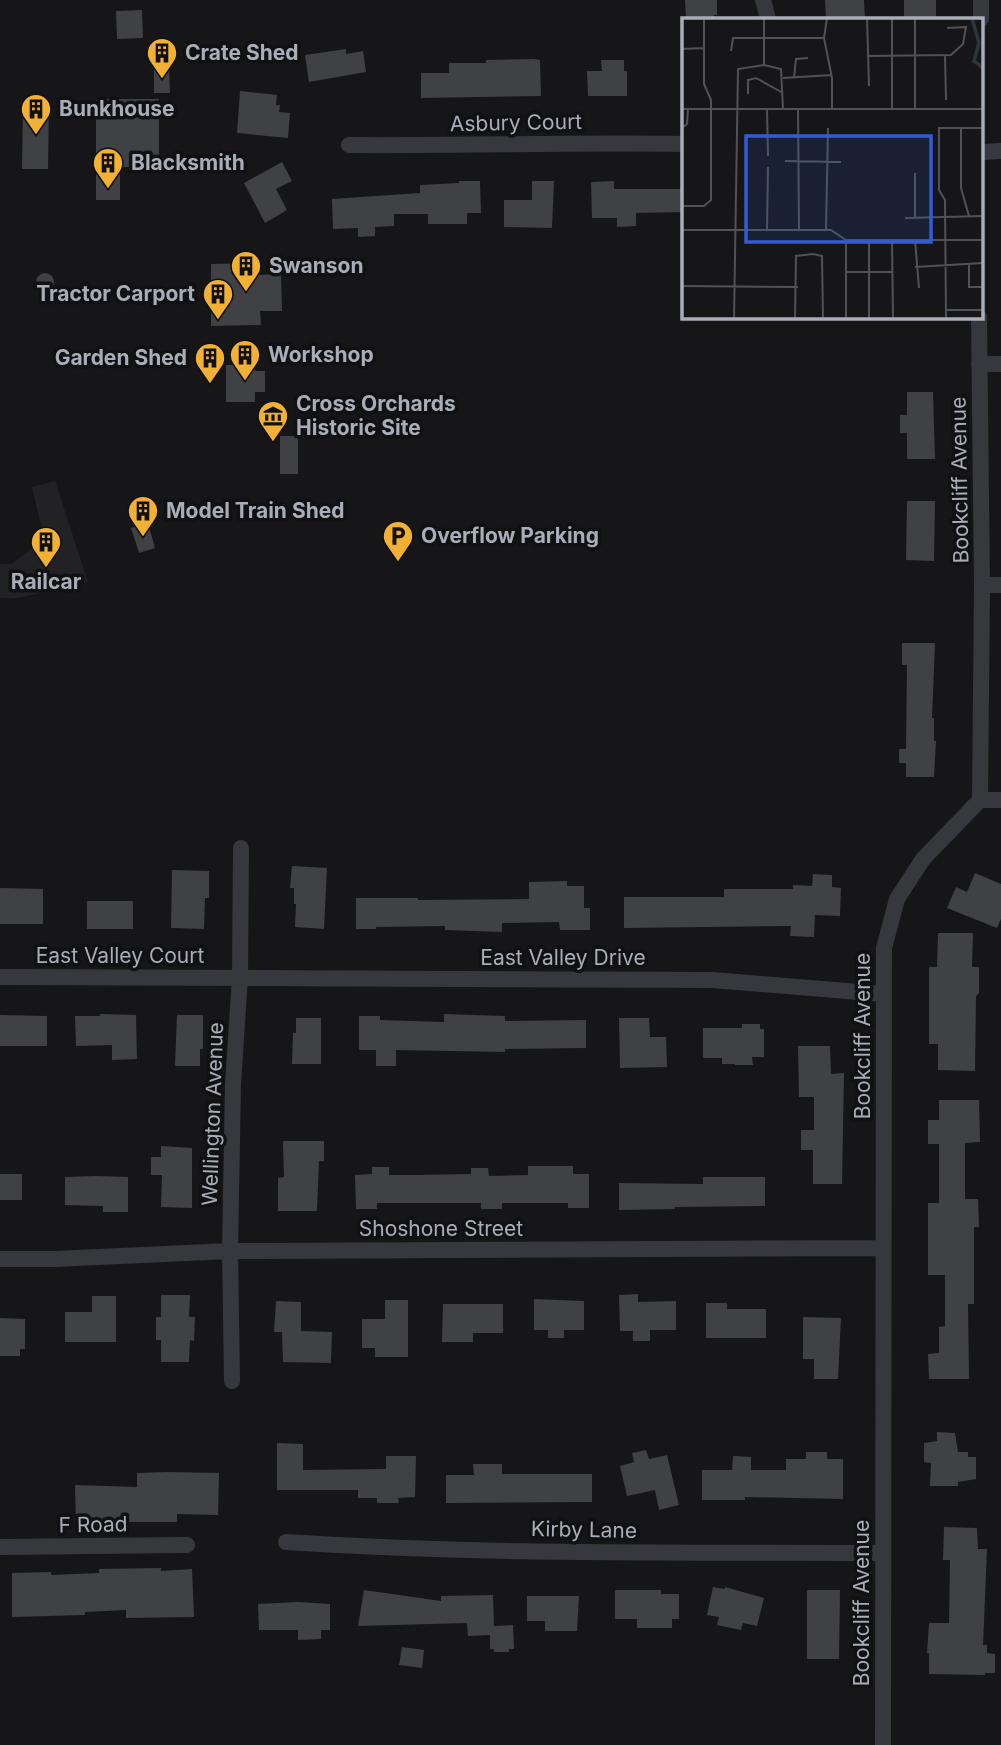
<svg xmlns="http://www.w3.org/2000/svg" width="1001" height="1745" viewBox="0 0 1001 1745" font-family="Inter,sans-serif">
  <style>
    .built { fill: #222225 }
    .building { fill: #404145 }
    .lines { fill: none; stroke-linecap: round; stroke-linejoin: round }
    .minor { stroke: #37383d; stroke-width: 16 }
    .labels { text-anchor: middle; stroke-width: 7; stroke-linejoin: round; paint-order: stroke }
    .poi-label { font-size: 21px; font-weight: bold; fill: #a8adb8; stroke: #111113; text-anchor: start }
    .street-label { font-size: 21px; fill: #a8adb8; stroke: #111113 }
    .inset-river { fill: none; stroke: #2c353c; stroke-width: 3.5 }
    .inset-road { fill: none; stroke: #505258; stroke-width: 2 }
    .view { fill: #325cd3; fill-opacity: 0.15; stroke: #325cd3; stroke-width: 3.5 }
    .inset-edge { fill: none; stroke: #a8adb8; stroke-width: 3.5 }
  </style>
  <rect width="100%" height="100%" fill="#161618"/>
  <path class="built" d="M55,481L88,582L18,598H0V564H12L44,539L32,487Z"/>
  <path class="building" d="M685,0H717V15H714V19H686Z
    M825,0H864L865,19H826Z
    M904,0H936V19H904Z
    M142,10L143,38L117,39L116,11Z
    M346,49V54L363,51L366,72L309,82L305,55Z
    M534,59L540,60L541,96L421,98V73H449V63H486V60Z
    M601,60H624V71H627V96H588L587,71H602Z
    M154,67H169L170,93H154Z
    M240,91L277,95L276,105H280L279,112L290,113L288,138L237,133Z
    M109,99H159V167H120V200H96V100Z
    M23,104H49L48,169H22Z
    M282,162L292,181L276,189L287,210L265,223L244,183Z
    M459,181H480L481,213H467V224H428V214H394V226L375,227V236L358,237V228L333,229L332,199L420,193V185L459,183Z
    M532,181H554L552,228L504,227V200H532Z
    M614,181V189H684V212L636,213V226L617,227V218H592L591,182Z
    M260,263V275L281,274L282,311H260L261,325L211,326V264Z
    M36 282a9 9 0 1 1 18 0a9 9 0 1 1-18 0Z
    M237,354H253L255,371H265V392H255V402H226V365H237Z
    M907,392H933L935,459H907V433H900V415H907Z
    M280,436H298V474H280Z
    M907,501H935L934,561L906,560Z
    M148,523L155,548L139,553L131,528Z
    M902,643H935L932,718H934V741H936L934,777H906V763H899V749H906L907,665H902Z
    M292,866L327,868L324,929L295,927L296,904H294V888H290Z
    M172,870L209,871V898H205L204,929L171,928Z
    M975,873L1001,884V919L997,928L947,908L956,887L967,892Z
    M813,874L832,875V887L841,888L840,916L815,915L814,937L790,936L791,926L624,928V897H724V889H793V885L812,886Z
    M567,881V886H584V908H590V930H560L559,922L502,923V932L445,930V926L376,927V929H356V898H418V900L529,899V882Z
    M0,888L43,889V924H0Z
    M87,901H133V929H87Z
    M938,933H973L972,967H979V993L976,996L975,1071L938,1070V1044H929V967H937Z
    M100,1014L136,1015L137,1059L112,1060V1045L76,1046L75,1016H100Z
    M444,1014L505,1016V1021L586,1020V1048L505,1049V1052L396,1050V1066H376V1050H359V1016H380V1020L444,1022Z
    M0,1015L47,1016V1046H0Z
    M177,1015H203V1049H200V1066H175Z
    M296,1018H321V1064H292L293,1033H296Z
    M619,1018H649L650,1037H666L667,1067L620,1068Z
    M742,1024H760V1029H764V1057H752L753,1065H735V1064H722V1058H703V1028H742Z
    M798,1046H830L831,1074L844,1073L842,1184H813V1150H801V1130H814V1097H799Z
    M939,1100H979L980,1142L965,1143V1199H978L979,1227H974V1304H968L969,1379H929L928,1354L939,1353V1327L945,1326V1275H928V1203H939V1144H928V1120H939Z
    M283,1141H324V1161H319L317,1211H278V1178L284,1177Z
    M161,1146L192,1148V1208L161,1207L162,1175H151V1157H161Z
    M528,1166H573V1174H589V1208H568V1203H502V1209H481V1203H377V1209H356L355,1175L372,1174V1167H389V1175H416L471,1174V1168H488L489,1176L528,1175Z
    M0,1174H22V1200H0Z
    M96,1176L128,1177V1212H103V1206L65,1205V1177Z
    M703,1177H765V1206L675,1207V1209L619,1210V1183L703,1184Z
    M638,1294V1302L676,1301V1330H650V1341H633V1331H620L619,1295Z
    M161,1295H190L189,1317H195L194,1341L190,1340L189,1362H161V1340H156V1317H161Z
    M92,1296H116V1342H65V1312H92Z
    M534,1299L584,1301V1330H564V1338H548V1330H534Z
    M385,1300H408V1357H375V1348H362V1319H385Z
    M276,1301L301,1302V1331L332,1332L331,1363L283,1362L282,1332H274Z
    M706,1303H727V1309H766V1338H706Z
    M443,1304H503V1333H473V1342H442Z
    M803,1317L841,1318L838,1379H814V1359H803Z
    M0,1318L25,1319V1349H20V1356H0Z
    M937,1432L955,1433L958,1452H968V1457H976V1479L958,1482V1486H930L931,1463L924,1462V1443L937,1441Z
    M277,1443L303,1444V1470L386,1469V1456H416L415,1497L398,1498L399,1503H377V1498H358V1490H277Z
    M646,1450L649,1459L667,1455L679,1505L659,1510L655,1490L627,1496L620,1466L634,1462L632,1453Z
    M806,1452H827V1459H843V1499L745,1497V1500H702V1470H732L733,1456L751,1457V1470H786V1459H806Z
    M473,1464H502V1474H592V1502L446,1503V1475H474Z
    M167,1472L219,1473L218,1515L177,1514V1522H76L75,1485L137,1487V1473Z
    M944,1527L977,1528L978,1549H987L983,1645H987V1653L995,1654V1673H985V1675L929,1674V1653H927L929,1623H949L950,1560H943Z
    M161,1568V1571L192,1569L194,1617L126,1618V1610L85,1612V1615L12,1617V1573L51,1572V1575L99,1573V1569Z
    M713,1587L725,1589V1587L764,1598L757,1626L743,1623L741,1630L717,1625L719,1617L707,1615Z
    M364,1590L441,1601V1596L493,1595L494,1626L513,1625L514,1649H509V1652H494V1649H490V1635L468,1636L467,1623L358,1626Z
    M615,1590H661V1594H679V1619H672V1628H637V1619H615Z
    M807,1590H840L839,1659H807Z
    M527,1596H579L577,1631H545V1621H527Z
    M298,1602L330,1604V1630H321V1639L298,1640V1630H259L258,1604Z
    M402,1647L424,1650L422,1668L399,1665Z"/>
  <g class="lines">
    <path class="minor" d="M763,0L768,19
      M981,19V0
      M349,145C461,146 572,142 684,144
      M982,152L1001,151
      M979,364H1001
      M982,585H1001
      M980,800H1001
      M0,977L713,980L884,994
      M0,1259H55L230,1251L883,1248
      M232,1381L230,1251L233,1085L240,977L241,848
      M286,1542C484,1555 684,1552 882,1553
      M0,1547L187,1545
      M883,1745L884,948L897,899L923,859L980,800L982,585L979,317"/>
  </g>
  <defs>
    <g id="building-pin" transform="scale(1.575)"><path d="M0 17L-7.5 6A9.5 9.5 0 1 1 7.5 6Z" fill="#f2b134" stroke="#111113"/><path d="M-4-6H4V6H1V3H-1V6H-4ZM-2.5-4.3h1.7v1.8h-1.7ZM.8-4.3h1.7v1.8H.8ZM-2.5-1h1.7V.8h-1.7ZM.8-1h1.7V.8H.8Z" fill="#111"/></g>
    <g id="museum-pin" transform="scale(1.575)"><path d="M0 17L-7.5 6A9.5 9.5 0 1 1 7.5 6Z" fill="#f2b134" stroke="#111113"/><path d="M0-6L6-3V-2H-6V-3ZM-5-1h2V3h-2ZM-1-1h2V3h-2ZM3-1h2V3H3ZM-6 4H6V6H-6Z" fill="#111"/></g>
    <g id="parking-pin" transform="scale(1.575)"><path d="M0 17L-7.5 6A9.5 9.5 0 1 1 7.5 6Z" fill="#f2b134" stroke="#111113"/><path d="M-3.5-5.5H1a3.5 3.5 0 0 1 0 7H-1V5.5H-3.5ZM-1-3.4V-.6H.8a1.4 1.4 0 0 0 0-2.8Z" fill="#111"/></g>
  </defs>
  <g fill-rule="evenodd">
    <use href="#building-pin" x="162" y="53"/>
    <use href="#building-pin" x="36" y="109"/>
    <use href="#building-pin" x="108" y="163"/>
    <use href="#building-pin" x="246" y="266"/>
    <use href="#building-pin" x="218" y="294"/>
    <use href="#building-pin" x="245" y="355"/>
    <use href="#building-pin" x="210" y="358"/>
    <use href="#museum-pin" x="273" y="416"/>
    <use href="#building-pin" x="143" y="511"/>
    <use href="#parking-pin" x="398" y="536"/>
    <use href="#building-pin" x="46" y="542"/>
  </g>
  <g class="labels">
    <g class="poi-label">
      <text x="185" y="60">Crate Shed</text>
      <text x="59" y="116">Bunkhouse</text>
      <text x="131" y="170">Blacksmith</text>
      <text x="269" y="273">Swanson</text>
      <text x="195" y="301" text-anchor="end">Tractor Carport</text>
      <text x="268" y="362">Workshop</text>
      <text x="187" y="365" text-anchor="end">Garden Shed</text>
      <text x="296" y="411">Cross Orchards<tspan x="296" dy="24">Historic Site</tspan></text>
      <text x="166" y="518">Model Train Shed</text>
      <text x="421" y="543">Overflow Parking</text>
      <text x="46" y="589" text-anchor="middle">Railcar</text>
    </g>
    <g class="street-label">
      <text transform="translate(516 123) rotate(-1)" y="7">Asbury Court</text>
      <text transform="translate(960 480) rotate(-91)" y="7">Bookcliff Avenue</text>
      <text x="120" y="963">East Valley Court</text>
      <text x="563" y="965">East Valley Drive</text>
      <text transform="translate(863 1036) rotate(-90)" y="7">Bookcliff Avenue</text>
      <text transform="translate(213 1114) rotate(-88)" y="7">Wellington Avenue</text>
      <text x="441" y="1236">Shoshone Street</text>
      <text transform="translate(93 1525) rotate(-1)" y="7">F Road</text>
      <text transform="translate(584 1530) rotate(1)" y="7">Kirby Lane</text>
      <text transform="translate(862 1603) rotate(-90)" y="7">Bookcliff Avenue</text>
    </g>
  </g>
  <g transform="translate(682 18)">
    <rect width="301" height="301" fill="#161618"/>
    <path class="inset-river" d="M290,0L297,25L292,43L301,50"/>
    <path class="inset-road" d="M145,0L142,20L150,60V91M185,0L187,68M210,0V91M233,0V91M0,31L22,30M49,33L51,20H142M185,38L269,37L281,26L284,9L265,10M263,38L264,82M82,47V0M101,60L150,57M112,60L114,41L126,40M66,76V62L74,60L101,75M0,91H301M85,91L86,138M116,91L117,212M0,110L5,106L6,91M279,110V170L287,198M103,143L159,144M0,188H22L29,182V82L22,66V0M223,200L301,198M233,200V155M0,212H149L164,222H301M85,212L86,149M144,212L146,110M187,222V301M210,222L211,301M233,222L237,270M287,245V269H301M233,249L301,245M164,254H211M0,268L116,269M265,292H301M52,301L56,51L82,47L99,51L101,91M113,301L114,238L131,236L140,238L141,301M164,301V222M264,301L263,182L257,172V110H301"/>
    <path class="view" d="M64,118H249V224H64Z"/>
    <rect width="301" height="301" class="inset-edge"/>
  </g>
</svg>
